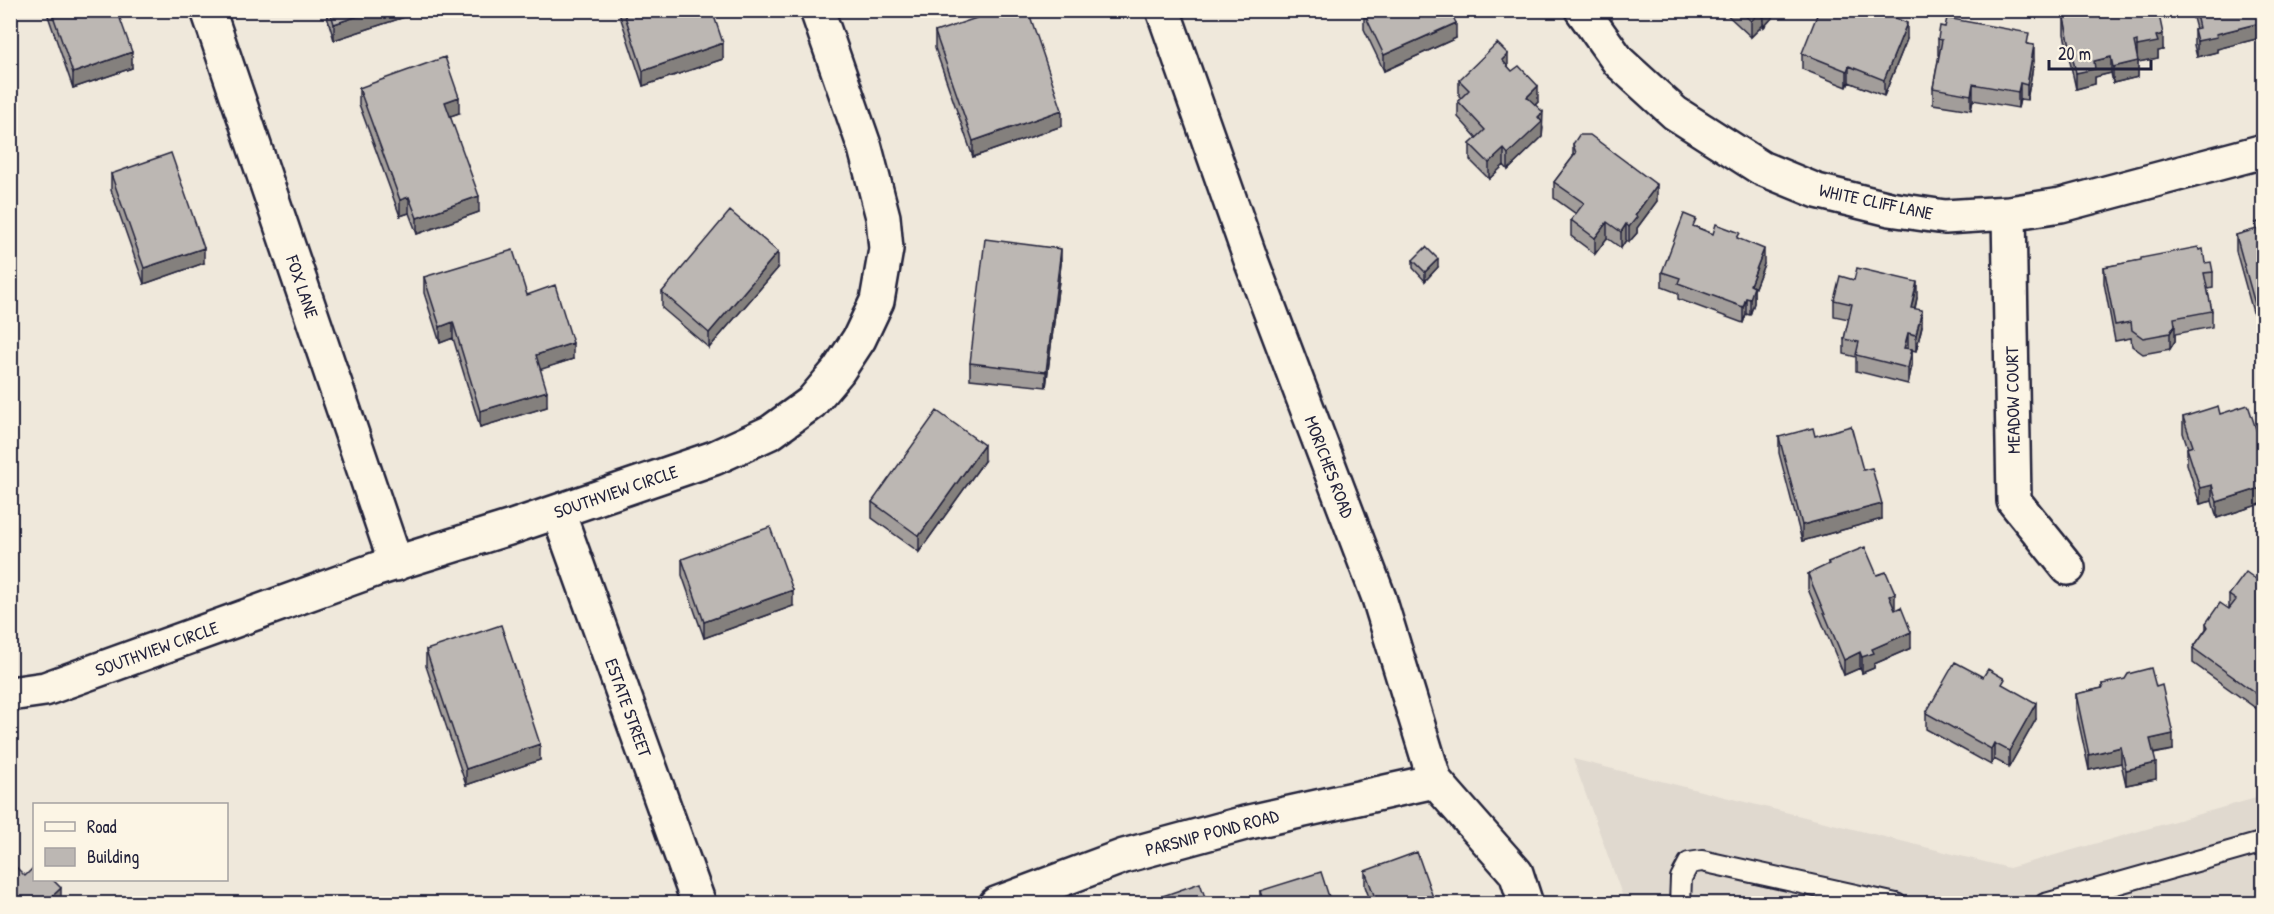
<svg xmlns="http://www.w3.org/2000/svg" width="2274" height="914" viewBox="0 0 2274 914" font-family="'Patrick Hand',sans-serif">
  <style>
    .built { fill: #e0d9cf }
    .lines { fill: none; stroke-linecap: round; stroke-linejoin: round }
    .lane-casing { stroke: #22223b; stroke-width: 24 }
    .street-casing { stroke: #22223b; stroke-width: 38 }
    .secondary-casing { stroke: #22223b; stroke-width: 38 }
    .lane { stroke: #fcf5e5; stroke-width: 20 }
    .street { stroke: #fcf5e5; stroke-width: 33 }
    .secondary { stroke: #fcf5e5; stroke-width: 33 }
    .wall { fill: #a29d9a; stroke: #22223b; stroke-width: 1.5 }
    .shaded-wall { fill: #84807d; stroke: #22223b; stroke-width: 1.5 }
    .building { fill: #bcb7b3; stroke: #22223b; stroke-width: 1.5 }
    .labels { text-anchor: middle; stroke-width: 5; stroke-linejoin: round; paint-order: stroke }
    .street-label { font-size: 18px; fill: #22223b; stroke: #fcf5e5 }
  </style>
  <rect width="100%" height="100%" fill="#efe8db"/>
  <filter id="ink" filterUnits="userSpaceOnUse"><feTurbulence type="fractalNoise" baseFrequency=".0167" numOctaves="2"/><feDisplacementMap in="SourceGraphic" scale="12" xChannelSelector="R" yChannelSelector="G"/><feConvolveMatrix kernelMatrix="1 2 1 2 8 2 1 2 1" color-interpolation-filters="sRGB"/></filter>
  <g filter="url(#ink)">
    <path class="built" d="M1573,759L2009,868L2263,796V903H1625Z"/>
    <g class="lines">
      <g class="lane-casing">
        <path id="lane" d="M1680,904L1681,878L1689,863L1702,861L1896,904
          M2045,904L2264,842"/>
      </g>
      <g class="street-casing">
        <path id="street" d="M208,10L396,564
          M1582,10L1619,62L1675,113L1761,168L1817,191L1890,209L1945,217L2009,213L2061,205L2264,151
          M2009,213L2014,501L2068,568
          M558,512L699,904
          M10,694L45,689L377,569L512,527L714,458L771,432L811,403L838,371L859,339L877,301L886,249L883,217L865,148L817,10
          M996,904L1124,856L1245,823L1435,781"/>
      </g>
      <g class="secondary-casing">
        <path id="secondary" d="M1163,10L1252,263L1379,598L1435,781L1516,873L1526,904"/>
      </g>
      <use href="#lane" class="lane"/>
      <use href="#street" class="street"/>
      <use href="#secondary" class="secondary"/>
    </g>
    <path class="wall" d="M46,10H117L132,68L73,88Z
      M325,10H414V14L334,40Z
      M618,10H712L723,59L643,86Z
      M1361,10H1450L1456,38L1384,71L1364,29V17Z
      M1722,10H1779L1764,27L1763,25L1751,37Z
      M2080,10H2158L2163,50L2158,51V58L2138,62V77L2113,83L2111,73L2095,77V84L2076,89L2064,34V18L2080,15Z
      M2191,10H2264V37L2217,49V52L2197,57L2194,45V29H2196Z
      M935,32L1062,126L973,157L935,48Z
      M1907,39L1884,96L1849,82L1847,87L1802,69V53Z
      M1938,39L2029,44L2034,61L2027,100L2020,99L2018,108L1973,100L1971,110L1933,104V88L1939,55H1938Z
      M1508,67L1538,102L1535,105L1543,128L1542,137L1508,170L1504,165L1489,179L1470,160V144L1477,138L1458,117V101L1461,98L1459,96V80Z
      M359,88L459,113L450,116L479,212L417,234L409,213L400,216L359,104Z
      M1573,144L1657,201L1637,228V233L1629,242L1626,240L1621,248L1607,238L1595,254L1571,236V220L1576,214L1554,198V182L1573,157Z
      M111,174L204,263L144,284L111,190Z
      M2264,220V334L2258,330L2236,251V235L2256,230V223Z
      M1696,227L1713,234L1740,239L1764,264L1754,290V303L1750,315L1746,314L1743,323L1678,299V293L1662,287V272Z
      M2199,250L2205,263L2213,272V288L2207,289L2212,311V327L2175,334V341L2170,349L2143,354L2132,346L2131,338L2115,341L2104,283V267Z
      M1413,260L1438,267L1425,281L1413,268Z
      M1061,264L1046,387L970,379V363Z
      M778,268L709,348L662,308V292Z
      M424,277L527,295L573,359L540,369L547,407L480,427L453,338L440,343L424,293Z
      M1917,298L1915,309L1922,326L1916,351L1912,350V365L1908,384L1856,371V357L1844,354V339L1849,319L1834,316V300Z
      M2220,414L2264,453V503L2217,518L2212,501L2200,504L2187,464V448H2188L2183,433V417Z
      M1815,436L1863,470L1882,519L1802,541L1779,453V437Z
      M984,461L919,552L872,518V502Z
      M682,559L793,606L704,638L682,575Z
      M1828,562L1877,575L1895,609L1911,648L1874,664V668L1862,673L1860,668L1844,675L1808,589V574L1828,565Z
      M2264,585V714L2193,663V648L2206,629V623L2229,609V595Z
      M426,650L540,760L466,785L426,666Z
      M1983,677L2005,686L2036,719L2009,767L1994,759L1991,765L1926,729V713Z
      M2102,684L2156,687L2173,750L2154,754L2156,779L2126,785L2121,763L2089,770L2076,710V694L2102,688Z
      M1365,871L1435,903H1371L1365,886Z
      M1260,891L1331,903H1260Z"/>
    <path class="shaded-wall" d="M376,10H414V14L334,40V24Z
      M1762,10H1763V25L1751,37V21Z
      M1779,10L1764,27V11Z
      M2264,22V37L2217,49V52L2197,57V41L2216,34Z
      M1456,23V38L1384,71V55Z
      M1907,23V39L1884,96V80Z
      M2163,34V50L2158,51V58L2138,62V77L2113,83V67L2137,61V46L2156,36Z
      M723,43V59L643,86V71Z
      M2034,45V61L2027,100V85Z
      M132,52V68L73,88V73Z
      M1508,54V70L1502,60Z
      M2111,57V73L2095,77V84L2076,89V73L2094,61Z
      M1849,66V82L1847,87V71Z
      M2020,83V99L2018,108V92Z
      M1973,84V100L1971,110V95Z
      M1538,86V102L1527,113V97Z
      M459,97V113L445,118V102Z
      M1062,110V126L973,157V141Z
      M1543,112L1542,137L1508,170V154L1538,117Z
      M1504,149V165L1489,179V163Z
      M1657,185V201L1637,228V233L1629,242V227L1635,215Z
      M479,196V212L417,234V218Z
      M409,197V213L400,216V200Z
      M1607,222V238L1595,254V238Z
      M1626,224V240L1621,248V232Z
      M204,248V263L144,284V268Z
      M1061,249V264L1046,387V372Z
      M1764,249V264L1754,290V303L1750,315V285Z
      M778,252V268L709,348V333Z
      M1438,259V267L1425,281V272Z
      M1917,282V298L1911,324V308Z
      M1746,298V314L1743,323V307Z
      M1922,310V326L1916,351V335Z
      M453,322V338L440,343V327Z
      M2175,325V341L2170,349V333Z
      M1908,333V349L1904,348Z
      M573,343V359L536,371V355Z
      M1912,349V365L1908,384V368Z
      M547,391V407L480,427V411Z
      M984,445V461L919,552V536Z
      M2212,485V501L2200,504V488Z
      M2264,487V503L2217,518V502Z
      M1882,504V519L1802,541V525Z
      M793,590V606L704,638V622Z
      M1895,593V609L1889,612V596Z
      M1911,632V648L1874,664V668L1862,673V657L1872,649Z
      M1860,652V668L1844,675V660Z
      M2036,703V719L2009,767V751Z
      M2173,734V750L2150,754V739Z
      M1994,743V759L1991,765V749Z
      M540,744V760L466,785V769Z
      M2121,747V763L2089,770V755Z
      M2156,763V779L2126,785V770Z
      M61,888V903H45Z"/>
    <path class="building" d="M51,10H117L132,52L73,73Z
      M330,10H376L334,24Z
      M623,10H712L723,43L643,71Z
      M1000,10H1028L1062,110L973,141L935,32Z
      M1369,10H1450L1456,23L1384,55L1364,13Z
      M1739,10H1762L1751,21Z
      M1819,10H1876L1907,23L1884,80L1849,66L1847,71L1802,53Z
      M2081,10H2158L2163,34L2156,36L2158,42L2137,46V41L2134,42L2138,61L2113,67L2111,57L2094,61L2095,69L2076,73L2064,18L2081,14Z
      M2195,10H2264V22L2216,34L2217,37L2197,41L2194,29L2199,28Z
      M1947,18L2029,33L2027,44L2034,45L2027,85L2020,83L2018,92L1973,84L1971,95L1933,88L1942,40L1938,39L1940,26L1945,27Z
      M1497,43L1508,54L1502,60L1512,71L1519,66L1538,86L1527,97L1543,112L1538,117L1542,122L1508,154L1504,149L1489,163L1470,144L1485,130L1458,101L1469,90L1459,80Z
      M445,57L459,97L445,102L479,196L417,218L409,197L400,200L359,88Z
      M1579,135H1590L1657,185L1635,215L1637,217L1629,227L1626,224L1621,232L1607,222L1595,238L1571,220L1584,203L1554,182L1576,153L1573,144Z
      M171,153L204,248L144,268L111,174Z
      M730,211L778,252L709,333L662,292Z
      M1684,214L1696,219L1693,226L1713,234L1716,224L1740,233L1737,238L1764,249L1750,285L1754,287L1750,299L1746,298L1743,307L1678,283L1680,278L1662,272Z
      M2264,220V318L2258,315L2236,235L2257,229L2256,223Z
      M985,239L1061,249L1046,372L970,363Z
      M1426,247L1438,259L1425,272L1413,260Z
      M2198,247L2199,250L2203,249L2205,263L2211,262L2213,272L2204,273L2212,311L2174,318L2175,325L2170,333L2143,338L2132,330L2131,322L2115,325L2104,267L2141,260V258Z
      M513,250L527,295L555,285L573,343L536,355L547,391L480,411L453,322L440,327L424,277Z
      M1857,268L1917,282L1911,308L1922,310L1916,335L1908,333L1904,348L1912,349L1908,368L1856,355L1859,342L1844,339L1852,304L1834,300L1840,276L1854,280Z
      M2248,405L2264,453V487L2217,502L2212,485L2200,488L2187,448L2193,446L2183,417L2218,406L2220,414Z
      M937,411L984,445L919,536L872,502Z
      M1851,426L1863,470L1872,468L1882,504L1802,525L1779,437L1813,428L1815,436Z
      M770,527L793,590L704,622L682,559Z
      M1865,547L1877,575L1886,572L1895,593L1889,596L1895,610L1901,607L1911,632L1872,649L1874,653L1862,657L1860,652L1844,660L1808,574L1829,564L1828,562Z
      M2246,572L2264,585V699L2193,648L2208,627L2206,623L2220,603L2229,609L2236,600L2229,595Z
      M501,625L540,744L466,769L426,650Z
      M1955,662L1983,677L1988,669L2005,679L2002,684L2036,703L2009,751L1994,743L1991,749L1926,713Z
      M2151,668L2156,687L2162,685L2173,734L2150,739L2156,763L2126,770L2121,747L2089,755L2076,694L2103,688L2102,684L2125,679L2128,674Z
      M1417,852L1435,903H1377L1365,871Z
      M10,861L25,876L34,867V879H52L61,888L45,903H10Z
      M1321,872L1331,903H1264L1260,891Z
      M1200,883L1207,903H1160H1162L1160,897Z"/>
  </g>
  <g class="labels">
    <g class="street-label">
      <text transform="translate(1876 202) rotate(12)" y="6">WHITE CLIFF LANE</text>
      <text transform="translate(302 287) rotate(71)" y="6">FOX LANE</text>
      <text transform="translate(2013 400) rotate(-91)" y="6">MEADOW COURT</text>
      <text transform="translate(1329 467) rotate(69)" y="6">MORICHES ROAD</text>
      <text transform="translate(616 492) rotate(-19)" y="6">SOUTHVIEW CIRCLE</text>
      <text transform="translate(157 649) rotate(-20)" y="6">SOUTHVIEW CIRCLE</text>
      <text transform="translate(628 708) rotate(70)" y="6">ESTATE STREET</text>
      <text transform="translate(1212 833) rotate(-15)" y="6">PARSNIP POND ROAD</text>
    </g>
  </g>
  <rect width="2274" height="914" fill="none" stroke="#fcf5e5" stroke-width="36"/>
  <rect x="18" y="18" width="2238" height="878" fill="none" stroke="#22223b" stroke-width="2" filter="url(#ink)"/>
  <rect x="33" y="803" width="195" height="78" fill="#fcf5e5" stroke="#a5a1a1" stroke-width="1.5"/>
  <rect x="45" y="822" width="30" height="9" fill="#fcf5e5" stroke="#a5a1a1" stroke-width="1.5"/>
  <text x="87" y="833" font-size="18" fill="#22223b">Road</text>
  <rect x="45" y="848" width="30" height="18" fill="#bcb7b3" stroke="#a5a1a1" stroke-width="1.5"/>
  <text x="87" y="863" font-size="18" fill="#22223b">Building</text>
  <path d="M2049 60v9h102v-9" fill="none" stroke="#22223b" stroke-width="3"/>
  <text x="2058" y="60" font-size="18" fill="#22223b" stroke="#fcf5e5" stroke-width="4.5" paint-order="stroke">20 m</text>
</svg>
